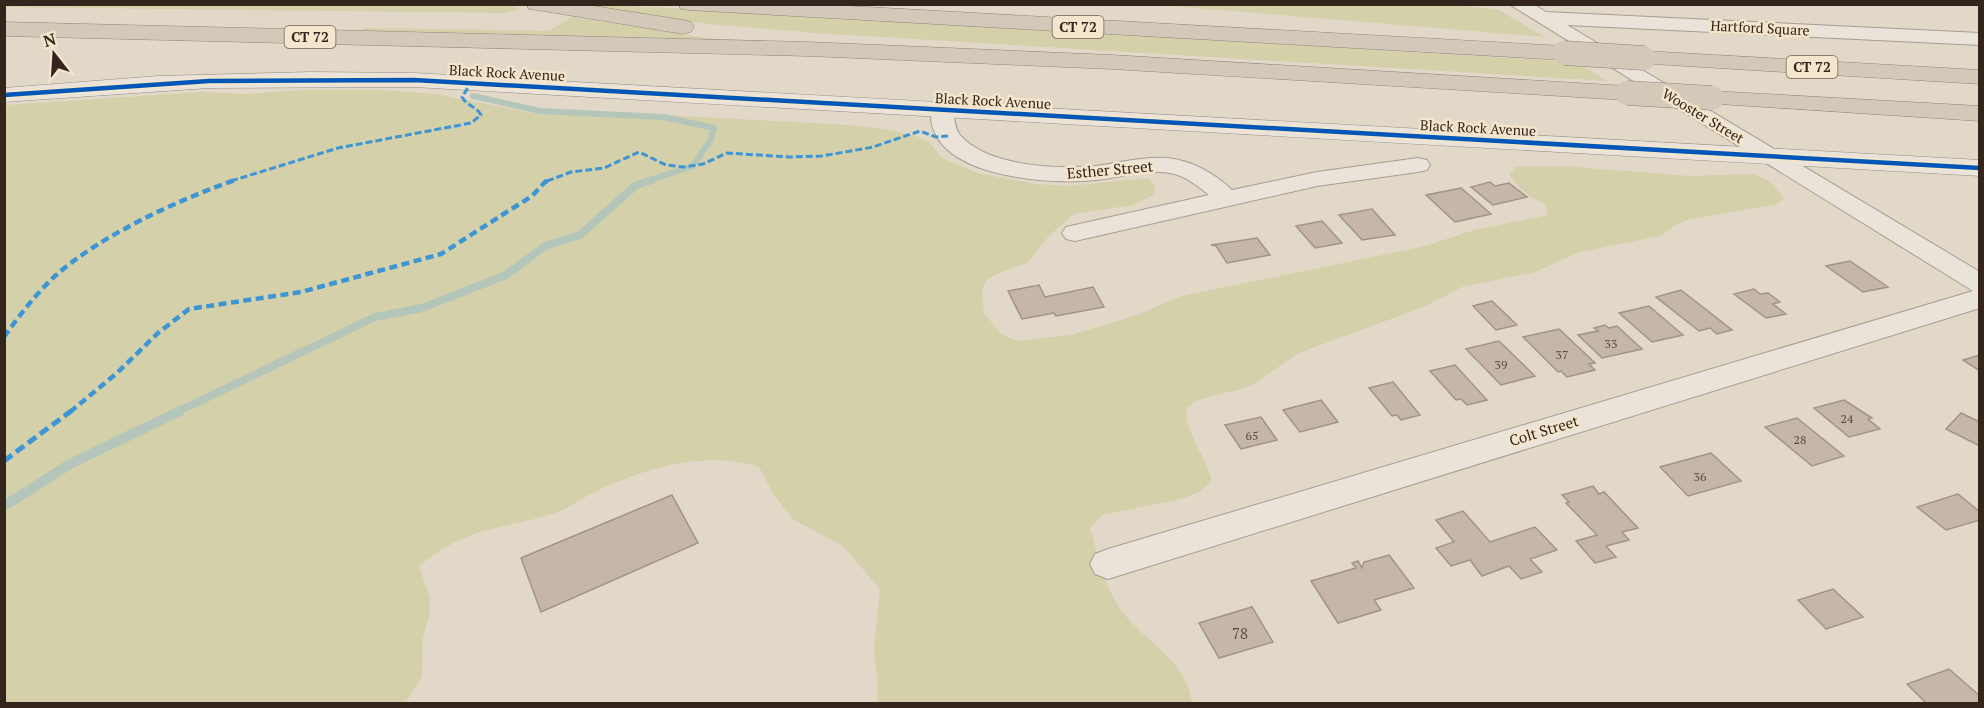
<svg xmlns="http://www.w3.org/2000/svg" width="1984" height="708" viewBox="0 0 1984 708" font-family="'PT Serif',serif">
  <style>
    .green { fill: #d4d0aa }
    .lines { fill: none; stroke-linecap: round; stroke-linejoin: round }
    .stream-far2 { stroke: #b4c6b9; stroke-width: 6 }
    .stream-far1 { stroke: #b4c6b9; stroke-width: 8 }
    .stream { stroke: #b4c6b9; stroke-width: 10 }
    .building { fill: #c5b6a9; stroke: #a19388; stroke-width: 1.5 }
    .street-casing { stroke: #a69d92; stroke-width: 2 }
    .secondary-casing { stroke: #968c82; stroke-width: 1 }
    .highway-casing { stroke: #8c8378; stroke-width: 1 }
    .street { fill: #eae3d9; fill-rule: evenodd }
    .secondary { fill: #eae3d9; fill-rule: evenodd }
    .highway { fill: #d4c8b9; fill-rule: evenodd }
    .highway-bridge-casing { stroke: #8c8378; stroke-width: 25; stroke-linecap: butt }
    .highway-bridge { stroke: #d4c8b9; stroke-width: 24 }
    .quiet-far2 { stroke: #3d95d4; stroke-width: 3; stroke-dasharray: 7 3; stroke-linecap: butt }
    .quiet-far1 { stroke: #3d95d4; stroke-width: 4.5; stroke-dasharray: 8 4.5; stroke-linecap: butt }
    .quiet { stroke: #3d95d4; stroke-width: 5; stroke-dasharray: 10 5; stroke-linecap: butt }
    .cycleway-casing { stroke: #f4e6cc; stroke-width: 8 }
    .cycleway { stroke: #0057b8; stroke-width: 4.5 }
    .labels { text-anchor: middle; stroke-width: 5; stroke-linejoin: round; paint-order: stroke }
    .number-label { font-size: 12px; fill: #58493e }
    .shield { fill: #f4e6cc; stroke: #6d5f50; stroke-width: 1.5 }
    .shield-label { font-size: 14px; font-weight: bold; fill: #33251b }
    .far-street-label { font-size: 14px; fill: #33251b; stroke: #f4e6cc }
    .street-label { font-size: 15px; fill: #33251b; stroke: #f4e6cc }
    .near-number-label { font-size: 15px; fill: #58493e }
  </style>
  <rect width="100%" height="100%" fill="#e2d8c8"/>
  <path class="green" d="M5,4H501L521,9L505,13L5,7Z
    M1436,4L1497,9L1544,37L1160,5Z
    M594,5L694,9L1577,62L1607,81L814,33L710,24L586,8Z
    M572,17L713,39L362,31L365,28L549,31Z
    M303,90H382L435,94L543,115L558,111L646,114L847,125L891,130L919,137L929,142L942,158L977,173L1037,184L1068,186L1148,178L1154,185L1155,194L1133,205L1074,214L1049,236L1027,263L999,273L986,280L982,291L984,313L1001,334L1016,341L1071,335L1137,315L1181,296L1422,247L1474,230L1548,215L1546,205C1532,197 1517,190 1510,174L1515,167L1563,166L1690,176L1753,174L1769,181L1784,198L1777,204L1687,220L1677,224L1660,236L1580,252L1535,272L1462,287L1426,306L1299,353L1249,387L1197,400L1186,409C1186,435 1206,456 1212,481L1199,492L1181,499L1102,515L1090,528C1097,551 1104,583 1116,602C1138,640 1187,657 1192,703H877L878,689L874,648L880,589L843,546L794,520L774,495L759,467C705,450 645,468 595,492C581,498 570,508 555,513C533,521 510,524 487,530C462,536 439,550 419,566L430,598L429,617L423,637L422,676L408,699L403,703L5,704V105L202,92L243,94Z"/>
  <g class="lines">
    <path class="stream-far2" d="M473,96L540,111L663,117L714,128L711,139L693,166L647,181"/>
    <path class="stream-far1" d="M177,412L375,317L422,308L506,275L545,246L580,235L636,185L652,180"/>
    <path class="stream" d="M4,506L70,464L180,411"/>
  </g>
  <path class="building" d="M1490,182L1495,186L1509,183L1527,197L1493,205L1471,187Z
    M1461,188L1491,214L1455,222L1426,195Z
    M1372,209L1395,235L1362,240L1339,215Z
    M1322,221L1342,243L1315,248L1296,226Z
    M1257,238L1270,255L1227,263L1216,246L1211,245Z
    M1850,261L1888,287L1863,292L1826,266Z
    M1039,285L1045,297L1093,287L1104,307L1056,316L1054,313L1022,319L1008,291Z
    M1754,289L1760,294L1768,293L1780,302L1773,304L1786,314L1766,318L1734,294Z
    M1681,290L1732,330L1717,334L1710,328L1699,331L1656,297Z
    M1492,301L1517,325L1496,330L1473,306Z
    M1649,306L1683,335L1652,342L1619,313Z
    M1605,325L1609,328L1617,326L1642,349L1602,358L1578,335L1598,331L1594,328Z
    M1559,329L1595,363L1589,364L1595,370L1567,377L1561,371L1558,372L1523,337Z
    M1499,341L1535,376L1501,385L1466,349Z
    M1980,355V371L1963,360Z
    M1455,365L1487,400L1467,405L1461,399L1456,400L1430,371Z
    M1393,382L1420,415L1401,420L1397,415L1392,416L1369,388Z
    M1321,400L1338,422L1300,432L1283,410Z
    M1844,400L1872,418L1868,419L1880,429L1849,437L1814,408Z
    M1961,413L1980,422V446L1946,429Z
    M1261,417L1277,440L1241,449L1225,425Z
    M1797,418L1844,456L1812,466L1765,427Z
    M1711,453L1741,481L1688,496L1660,467Z
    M1593,486L1599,494L1604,492L1638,528L1622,532L1629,540L1606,546L1616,557L1595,563L1576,541L1597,535L1566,503L1569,502L1562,495Z
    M1958,494L1980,512V520L1946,530L1917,507Z
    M672,495L698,543L541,612L521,558Z
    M1463,511L1490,542L1535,527L1557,550L1530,559L1542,572L1521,579L1509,566L1482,576L1470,560L1451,566L1436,548L1454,542L1436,520Z
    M1389,555L1414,588L1374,600L1381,610L1338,623L1311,581L1356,568L1352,563L1358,561L1362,568L1364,562Z
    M1833,589L1863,617L1826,629L1798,600Z
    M1252,607L1273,642L1219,658L1199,623Z
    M1949,669L1980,696V704H1927L1907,684Z"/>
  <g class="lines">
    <g class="street-casing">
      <path id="street" d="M1509,4H1533L1546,12L1980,33V45L1567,25L1980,272V308L1108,579L1095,574L1090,564L1095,554L1108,549L1973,291Z
        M942,103L950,105C956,114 953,126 960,135C988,167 1056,169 1095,166C1119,163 1143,156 1168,158C1193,161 1214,173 1232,190L1317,172L1418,158L1427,160L1430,165L1427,170L1418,172L1317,186L1075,241L1066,239L1062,233L1066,227L1209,195C1199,187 1187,177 1174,174C1149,167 1121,178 1096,180C1053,185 955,178 935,133C931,126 931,118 931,110L934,105Z"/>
    </g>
    <g class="secondary-casing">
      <path id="secondary" d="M311,72L414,73L1980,160V176L414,87L209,88L4,102V88L158,76Z"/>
    </g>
    <g class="highway-casing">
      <path id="highway" d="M527,4H581L683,20L691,22L694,27L691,32L683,34L537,10L529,9Z
        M679,4H814L1564,46L1572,48L1576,53L1572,58L1564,60L689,10L681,9Z
        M4,22L808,42L1112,55L1627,86L1636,88L1639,93L1636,98L1627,100L1112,69L808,56L4,36Z
        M1644,51L1980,70V84L1636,63L1632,58L1636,53Z
        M1712,91L1980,106V121L1703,103L1700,98L1703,93Z"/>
    </g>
    <use href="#street" class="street"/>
    <use href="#secondary" class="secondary"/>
    <use href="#highway" class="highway"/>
    <g class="highway-bridge-casing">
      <path id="highway-bridge" d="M1564,53L1644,58
        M1627,93L1712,98"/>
    </g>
    <use href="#highway-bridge" class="highway-bridge"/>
    <path class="quiet-far2" d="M231,181L338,148L471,123L481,115C477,107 467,106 462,97L471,83
      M547,181L571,172L604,168L639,152L666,165L684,167L703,164L727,153L789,157L822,156L873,147L920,131L936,137L948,136"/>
    <path class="quiet-far1" d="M4,337C19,316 35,295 54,277C99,236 178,200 235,180
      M70,412L117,373L158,333L189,309L301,292L441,254L532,196L545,182L551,180"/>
    <path class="quiet" d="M4,461L71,411"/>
    <g class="cycleway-casing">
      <path id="cycleway" d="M4,95L209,81L414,80L1980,168"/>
    </g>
    <use href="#cycleway" class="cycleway"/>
  </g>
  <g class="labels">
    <g class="number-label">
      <text x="1611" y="348">33</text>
      <text x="1562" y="359">37</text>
      <text x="1501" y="369">39</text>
      <text x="1847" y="423">24</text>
      <text x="1252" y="440">65</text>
      <text x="1800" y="444">28</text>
      <text x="1700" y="481">36</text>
    </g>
    <g class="shield">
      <rect x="1052.5" y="16" width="51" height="22" rx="4.5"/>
      <rect x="284.5" y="26" width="51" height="22" rx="4.5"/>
      <rect x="1786.5" y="56" width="51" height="22" rx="4.5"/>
    </g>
    <g class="shield-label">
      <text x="1078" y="32">CT 72</text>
      <text x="310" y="42">CT 72</text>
      <text x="1812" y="72">CT 72</text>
    </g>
    <g class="far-street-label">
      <text transform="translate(1760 28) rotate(3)" y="5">Hartford Square</text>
      <text transform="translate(507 73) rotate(3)" y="5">Black Rock Avenue</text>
      <text transform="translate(993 101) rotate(3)" y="5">Black Rock Avenue</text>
      <text transform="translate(1703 116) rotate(31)" y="5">Wooster Street</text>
      <text transform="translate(1478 128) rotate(3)" y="5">Black Rock Avenue</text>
    </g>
    <g class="street-label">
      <text transform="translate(1110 170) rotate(-5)" y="5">Esther Street</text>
      <text transform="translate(1544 431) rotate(-17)" y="5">Colt Street</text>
    </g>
    <g class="near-number-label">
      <text x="1240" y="639">78</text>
    </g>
  </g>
  <rect width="1984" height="708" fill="none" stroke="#33251b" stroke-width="12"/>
  <g transform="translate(54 54) rotate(343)" stroke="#f4e6cc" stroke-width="4.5" paint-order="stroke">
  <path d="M0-4.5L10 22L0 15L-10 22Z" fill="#33251b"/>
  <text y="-9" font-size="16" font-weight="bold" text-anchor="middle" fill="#33251b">N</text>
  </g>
</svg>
